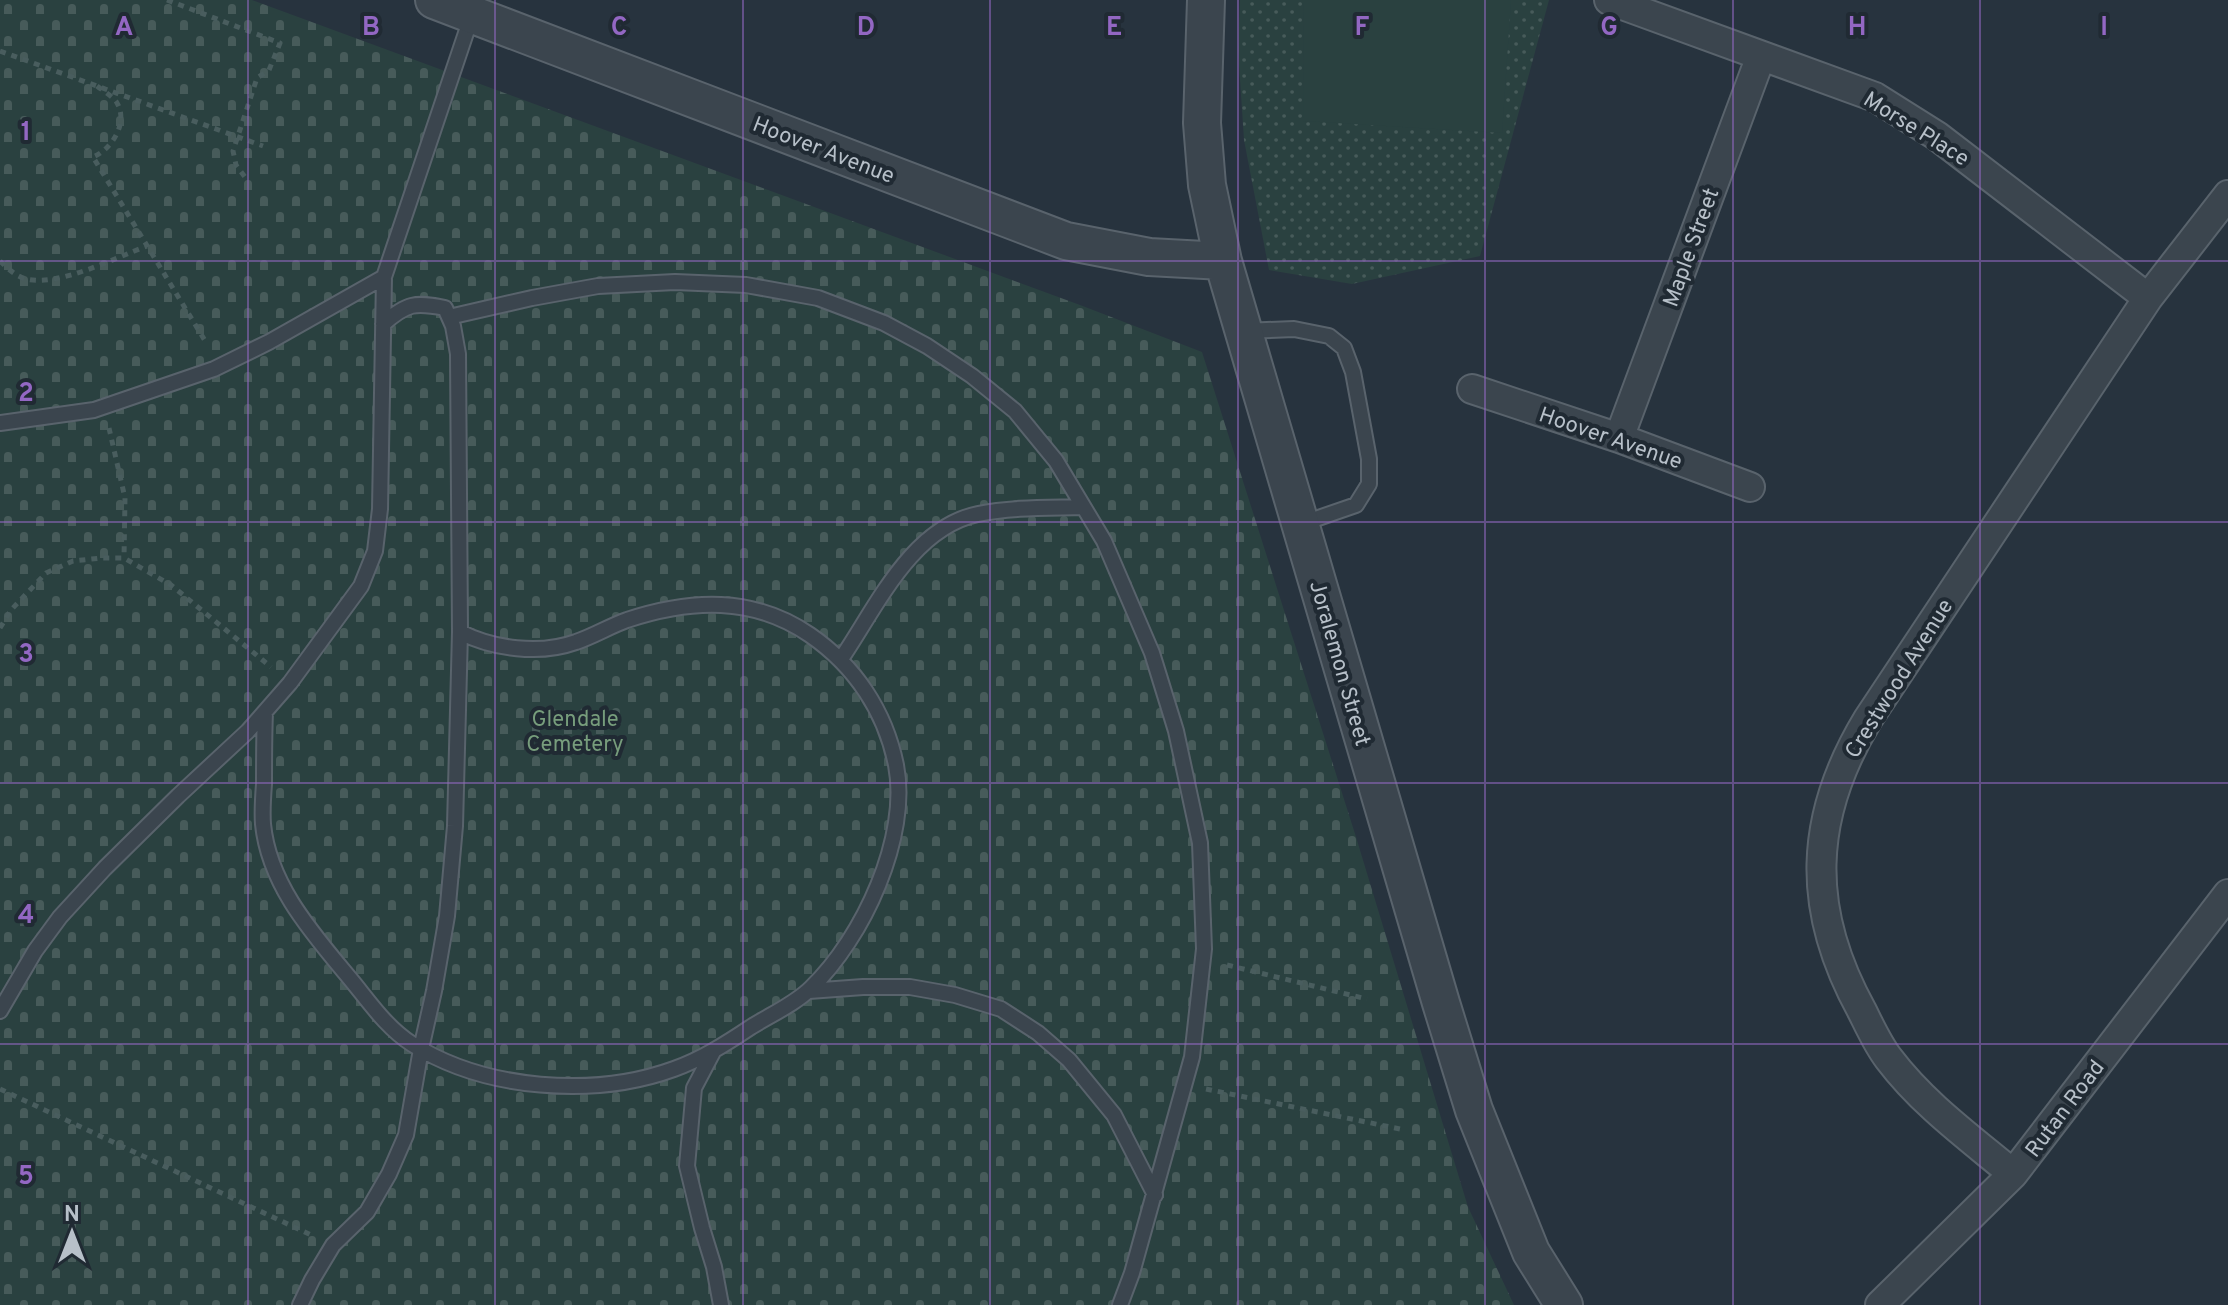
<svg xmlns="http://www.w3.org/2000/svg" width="2228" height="1305" viewBox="0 0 2228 1305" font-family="Overpass,sans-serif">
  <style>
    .green { fill: url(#green-dots) }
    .cemetery { fill: url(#cemetery-stones) }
    .pitch { fill: #2a4140 }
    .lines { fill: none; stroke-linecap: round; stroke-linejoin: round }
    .service-casing { stroke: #59636c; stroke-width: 18 }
    .minor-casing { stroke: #59636c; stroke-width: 32 }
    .tertiary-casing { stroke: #59636c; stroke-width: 40 }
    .path { stroke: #495d5e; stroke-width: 5; stroke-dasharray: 6 6; stroke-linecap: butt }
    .service { stroke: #3b454e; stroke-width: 14 }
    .minor { stroke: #3b454e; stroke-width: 28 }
    .tertiary { stroke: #3b454e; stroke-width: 36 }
    .grid { fill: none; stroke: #9367c3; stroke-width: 2; stroke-opacity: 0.55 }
    .labels { text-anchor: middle; stroke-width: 8; stroke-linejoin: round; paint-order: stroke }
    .street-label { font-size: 22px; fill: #b7c0c9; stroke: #202a33 }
    .park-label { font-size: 22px; fill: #779d7c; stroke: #202a33 }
    .grid-label { font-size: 26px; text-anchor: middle; font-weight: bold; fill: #9367c3; stroke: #202a33; stroke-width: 8; stroke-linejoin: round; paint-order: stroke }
  </style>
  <defs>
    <pattern id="green-dots" width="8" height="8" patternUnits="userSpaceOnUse" patternTransform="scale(2)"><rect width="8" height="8" fill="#2a4140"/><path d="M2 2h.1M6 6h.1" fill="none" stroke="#475b5a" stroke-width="1.8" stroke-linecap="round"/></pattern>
    <pattern id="cemetery-stones" width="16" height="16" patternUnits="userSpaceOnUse" patternTransform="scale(2)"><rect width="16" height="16" fill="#2a4140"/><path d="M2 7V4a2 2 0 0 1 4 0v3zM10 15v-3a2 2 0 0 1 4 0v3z" fill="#475b5a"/></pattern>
  </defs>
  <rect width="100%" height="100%" fill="#27333e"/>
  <path class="green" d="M1240,0H1549L1480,256L1352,284L1269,270L1244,140L1238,49Z"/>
  <path class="cemetery" d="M0,0H252L1080,305L1202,352L1356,837L1468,1207L1514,1305H0Z"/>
  <path class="pitch" d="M1304,0H1511L1502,133L1303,121Z"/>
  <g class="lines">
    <g class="service-casing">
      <path id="service" d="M449,317L532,298L598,286L675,282L746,285L818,298L884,323L927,346L972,376L1015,411L1056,461L1104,541L1152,653L1176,731L1200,843L1204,949L1192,1057L1132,1273L1120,1305
        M1244,331L1294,329L1329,336L1344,348L1353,372L1369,459V484L1356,505L1301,524
        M0,423L94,410L214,369L269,342L384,277L472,15
        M841,659C876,608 911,528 978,514C1012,507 1048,508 1083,507
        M265,712C264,736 264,760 264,784C263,797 262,811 263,824C269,886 314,935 352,981C370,1003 387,1028 412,1044C485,1090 594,1098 674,1069C702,1059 727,1043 751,1027C770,1015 795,1004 811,988C863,938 910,837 896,765C885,711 855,666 810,635C753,596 691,599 627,620C610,626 594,636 576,642C540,655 493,649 460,632
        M809,991L863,987H910L955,995L1001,1009L1038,1033L1069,1060L1114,1115L1155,1195
        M0,1011L35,951L60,917L105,868L178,796L248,731L290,683L361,586L375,551L380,509L384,277
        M713,1052L694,1088L687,1166L702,1228L714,1267L721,1305
        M300,1305L312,1280L333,1245L367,1212L389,1174L406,1135L421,1049L434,991L447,916L455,826L460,632L458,354L453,326L445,308C415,302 407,303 383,324"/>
    </g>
    <g class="minor-casing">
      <path id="minor" d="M1609,0L1875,97L1937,136L2148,298
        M1472,389L1619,438L1750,487
        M1619,438L1761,56
        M2013,1174C1970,1138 1923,1104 1889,1059C1878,1045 1870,1027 1862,1011C1806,910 1808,818 1868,719L2148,298L2228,195
        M1880,1305L2013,1174L2228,894"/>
    </g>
    <g class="tertiary-casing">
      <path id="tertiary" d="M434,0L1066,241L1149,257L1223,261
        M1206,0L1202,123L1207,185L1223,261L1441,1003L1474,1110L1531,1252L1564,1305"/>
    </g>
    <path class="path" d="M167,0L280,43L269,70L257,78L233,151L236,165L248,181
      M0,51L263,146
      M97,86C103,91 114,97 117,103C129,123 111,150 93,157L207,344
      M0,261C8,269 16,276 26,279C58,287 115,258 147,246
      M109,428L125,498L124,558
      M0,628L11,610L46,573L73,561L101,558H124L171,585L271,667
      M1227,965L1367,999
      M0,1089L311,1235
      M1206,1089L1400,1129"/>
    <use href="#service" class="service"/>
    <use href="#minor" class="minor"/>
    <use href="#tertiary" class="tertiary"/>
  </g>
  <path class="grid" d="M248,0V1305M495,0V1305M743,0V1305M990,0V1305M1238,0V1305M1485,0V1305M1733,0V1305M1980,0V1305M0,261H2228M0,522H2228M0,783H2228M0,1044H2228"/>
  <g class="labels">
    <g class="street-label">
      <text transform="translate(1917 128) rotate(32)" y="8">Morse Place</text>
      <text transform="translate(824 149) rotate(21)" y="8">Hoover Avenue</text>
      <text transform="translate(1690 247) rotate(-70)" y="8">Maple Street</text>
      <text transform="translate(1611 437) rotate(19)" y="8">Hoover Avenue</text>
      <text transform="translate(1341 663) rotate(74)" y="8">Joralemon Street</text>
      <text transform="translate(1898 678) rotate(-58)" y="8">Crestwood Avenue</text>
      <text transform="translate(2064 1108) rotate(-53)" y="8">Rutan Road</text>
    </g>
    <g class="park-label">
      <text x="575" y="726">Glendale<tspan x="575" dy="25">Cemetery</tspan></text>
    </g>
  </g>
  <g class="grid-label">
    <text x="124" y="35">A</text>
    <text x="371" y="35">B</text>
    <text x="619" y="35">C</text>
    <text x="866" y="35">D</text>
    <text x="1114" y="35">E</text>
    <text x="1362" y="35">F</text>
    <text x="1609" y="35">G</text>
    <text x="1857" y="35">H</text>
    <text x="2104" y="35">I</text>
    <text x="26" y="140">1</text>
    <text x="26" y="401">2</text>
    <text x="26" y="662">3</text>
    <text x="26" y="923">4</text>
    <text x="26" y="1184">5</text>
  </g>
  <g transform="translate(72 1233)" stroke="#202a33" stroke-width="6" paint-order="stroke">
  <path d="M0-6L14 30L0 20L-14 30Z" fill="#b7c0c9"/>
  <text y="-12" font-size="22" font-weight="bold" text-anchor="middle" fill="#b7c0c9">N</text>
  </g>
</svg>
